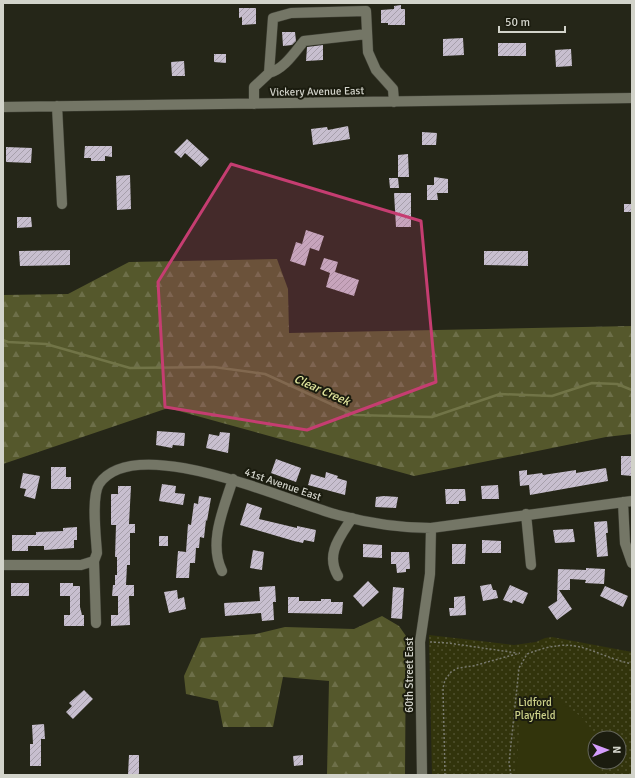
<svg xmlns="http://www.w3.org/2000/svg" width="635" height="778" viewBox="0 0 635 778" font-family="Signika,sans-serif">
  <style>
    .forest { fill: url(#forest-firs) }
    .park { fill: url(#park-dots); fill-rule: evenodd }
    .garden { fill: #32340c }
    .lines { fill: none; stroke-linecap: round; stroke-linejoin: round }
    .stream { stroke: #717447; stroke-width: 2.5 }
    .building { fill: url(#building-hatch) }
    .minor-casing { stroke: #414237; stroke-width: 11 }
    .path { stroke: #797a6e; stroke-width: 1.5; stroke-dasharray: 2 2; stroke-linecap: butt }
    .minor { stroke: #747666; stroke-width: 10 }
    .marked { fill: #c53d71; fill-opacity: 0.2; stroke: #c53d71; stroke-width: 3; stroke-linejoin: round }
    .labels { text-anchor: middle; stroke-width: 4; stroke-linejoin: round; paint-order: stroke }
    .street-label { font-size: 11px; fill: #d2d3ca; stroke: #1b1c0f }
    .park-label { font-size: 11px; fill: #ccd189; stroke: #1b1c0f }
    .water-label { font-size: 12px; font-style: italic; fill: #e2e79e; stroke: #1b1c0f }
  </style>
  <defs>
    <pattern id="forest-firs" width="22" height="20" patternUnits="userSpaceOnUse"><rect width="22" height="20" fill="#55582c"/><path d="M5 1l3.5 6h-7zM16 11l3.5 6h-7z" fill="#6d6f49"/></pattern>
    <pattern id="park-dots" width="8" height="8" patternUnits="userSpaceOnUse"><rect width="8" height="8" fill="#32340c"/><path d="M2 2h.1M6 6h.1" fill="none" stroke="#4f502e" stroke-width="1.8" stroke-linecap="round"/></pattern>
    <pattern id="building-hatch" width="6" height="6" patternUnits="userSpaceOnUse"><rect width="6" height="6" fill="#c8bfcf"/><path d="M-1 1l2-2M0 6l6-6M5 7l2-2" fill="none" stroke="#a69faa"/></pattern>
  </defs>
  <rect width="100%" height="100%" fill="#252618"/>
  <path class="forest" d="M277,259L288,289L289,333L632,326V434L606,437L414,476L168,408L3,464V295L68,294L129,262Z
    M382,616L399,626L406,636L405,775H327L329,681L283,677L273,727H223L218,701L186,694L184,676L201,638L256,634L285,627L354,629Z"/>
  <path class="park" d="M429,635L514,645L536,642L545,638L552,637L632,652V775H432ZM595,738H619V762H595Z"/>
  <path class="garden" d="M536,695L553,697L583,718L595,738V762H601L602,775H516L522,699Z"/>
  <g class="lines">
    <path class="stream" d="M3,340L8,342L46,344L130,368L214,367L265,374L355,415L432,417L500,394L552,396L592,383L617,384L632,390"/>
  </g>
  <path class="building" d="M401,5V9H405V25H388V23H381V10L394,9V6Z
    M239,8H256V24L242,25V17L239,18Z
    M282,32H295L296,41L292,45L283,46Z
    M463,38L464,55L443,56V39Z
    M498,43H526V56H498Z
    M323,45V60L306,61L307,47Z
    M571,49L572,66L556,67L555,50Z
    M214,54H226V63L214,62Z
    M184,61L185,76H172L171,62Z
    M348,126L350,139L313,145L311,129L327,127L328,130Z
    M422,132L437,133L436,145H422Z
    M187,139L209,159L201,167L185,153L181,158L174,152Z
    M85,146H112V157L105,156V161H91V158H84Z
    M6,147L32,148L31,163L6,162Z
    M408,154L409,177H398V155Z
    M130,175L131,209L117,210L116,176Z
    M434,177L448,179V193H437L438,200H427V185H434Z
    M389,178H398L399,188H390Z
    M394,193H411V227H396Z
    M624,204H632V212H624Z
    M17,217H31L32,227L17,228Z
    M306,230L324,236L319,251L310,248L305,266L290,261L296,242L302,244Z
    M70,250V265L20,266L19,251Z
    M484,251H528V266L484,265Z
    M324,258L338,262L335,272L359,280L354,296L326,287L330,273L320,269Z
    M157,431L185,433L184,446L173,445L172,448L156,445Z
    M220,432L230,433L228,453L206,448L209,434L219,436Z
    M621,456H632V476L621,475Z
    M276,459L301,468L296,482L271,473Z
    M51,467H66V477H71V489H51Z
    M606,468L608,481L530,495L529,485L520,486L519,471L527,470V475L542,473L543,475L576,470V473Z
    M326,472L338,476L337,478L347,481L345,495L308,485L311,474L325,478Z
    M23,473L40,476L35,499L24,496L26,489L20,488Z
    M162,484L176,486L175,493L185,494L183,505L159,501Z
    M498,485L499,499H482L481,486Z
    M118,486H131L129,524H135V533H130V565H127L126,585H134V596H129L130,625L111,626V615H118V596H112L113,585H115V575H117V557H115L116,525H111V494H118Z
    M445,489H465L466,501H459V504H446Z
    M199,496L211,498L207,521L206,520L204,538L200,537L199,548H196L195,563H190L189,578H176L178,551L186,552L188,524L191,525L194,503L198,504Z
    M384,496L398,497L396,508L375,507L376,497Z
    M247,503L262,508L259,519L297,528V526L316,530L314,542L304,540L303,543L294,541L240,525Z
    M607,521L608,533H606L608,556L597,557L594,522Z
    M77,527V540H74V548L44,550V546H28V551H12V535H36V532L63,531V528Z
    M573,529L575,542L555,543L553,530Z
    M159,536H168V546H159Z
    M482,540L501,541V553H482Z
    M363,544L382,545V558L363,557Z
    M452,544H466L465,564H452Z
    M253,550L264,552L262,570L250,568Z
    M391,552H409L410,569H406V572L397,573L396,564H391Z
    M586,568L605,569L604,584L585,583L586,580L570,579V590H559L572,609L557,620L548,607L557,601L558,569L586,570Z
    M368,581L379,592L363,607L353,596Z
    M11,583H29V596H11Z
    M60,583H73V586H80V607L82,615H84V626H64V615H70V596H60Z
    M491,584L493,590H496L498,598L483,601L480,586Z
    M510,585L528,593L523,604L513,600L512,603L503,600Z
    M275,586L276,602H273L274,620L262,621L261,613L225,616L224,603L260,601L259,587Z
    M605,586L628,596L623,607L600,596Z
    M393,587L404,588L402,619L391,618Z
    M177,590L178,599L184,597L186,609L169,613L164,592Z
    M465,596L466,615L450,616L449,608H454V597Z
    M288,597H299V601H321V599H331V602H343L342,614L288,613Z
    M84,690L93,699L73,719L66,712L72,706L69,703Z
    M44,724L45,739H41V766H30V744H33L32,725Z
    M129,755H139V775H128Z
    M303,755V765L294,766L293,756Z"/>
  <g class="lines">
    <g class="minor-casing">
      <path id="minor" d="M269,73C284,69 294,53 304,41L367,34
        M254,104V87L269,73L273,18L291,13L366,11L368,52L376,70L393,89L394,102
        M57,106L62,204
        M3,107L632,98
        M623,502L625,543L632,563
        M526,514L531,565
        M94,561L96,623
        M3,565H81L94,561L97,553C96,537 91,497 99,484C135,431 289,502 338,515C368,523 399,528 431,528L632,501
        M222,571C208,542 224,508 233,479
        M338,576C325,554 340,537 352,518
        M422,775L420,642L430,574L431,528"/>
    </g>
    <path class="path" d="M430,642L448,643L517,653
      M445,775L443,688L445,680L451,672L458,668L473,666L520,653
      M511,775L509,763L519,668L527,654C579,634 586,653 632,664"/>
    <use href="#minor" class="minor"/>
  </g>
  <path class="marked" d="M231,164L421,221L436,382L307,430L165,407L158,282Z"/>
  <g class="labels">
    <g class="street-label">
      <text transform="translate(317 91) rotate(-1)" y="4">Vickery Avenue East</text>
      <text transform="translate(283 484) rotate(19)" y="4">41st Avenue East</text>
      <text transform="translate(409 675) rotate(-90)" y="4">60th Street East</text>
    </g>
    <g class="park-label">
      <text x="535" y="706">Lidford<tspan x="535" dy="13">Playfield</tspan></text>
    </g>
    <g class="water-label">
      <text transform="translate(322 390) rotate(24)" y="4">Clear Creek</text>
    </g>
  </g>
  <rect width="635" height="778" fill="none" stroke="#d2d3ca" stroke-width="8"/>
  <g transform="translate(607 750) rotate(89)"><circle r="19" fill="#1b1c0f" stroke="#64655a"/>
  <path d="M0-3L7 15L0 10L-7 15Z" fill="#d49cfc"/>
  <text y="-6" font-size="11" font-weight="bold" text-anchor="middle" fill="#d2d3ca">N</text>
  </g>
  <path d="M499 26v6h66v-6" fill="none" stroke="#d2d3ca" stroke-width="2"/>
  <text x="505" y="26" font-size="12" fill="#d2d3ca" stroke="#1b1c0f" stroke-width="3" paint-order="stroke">50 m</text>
</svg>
